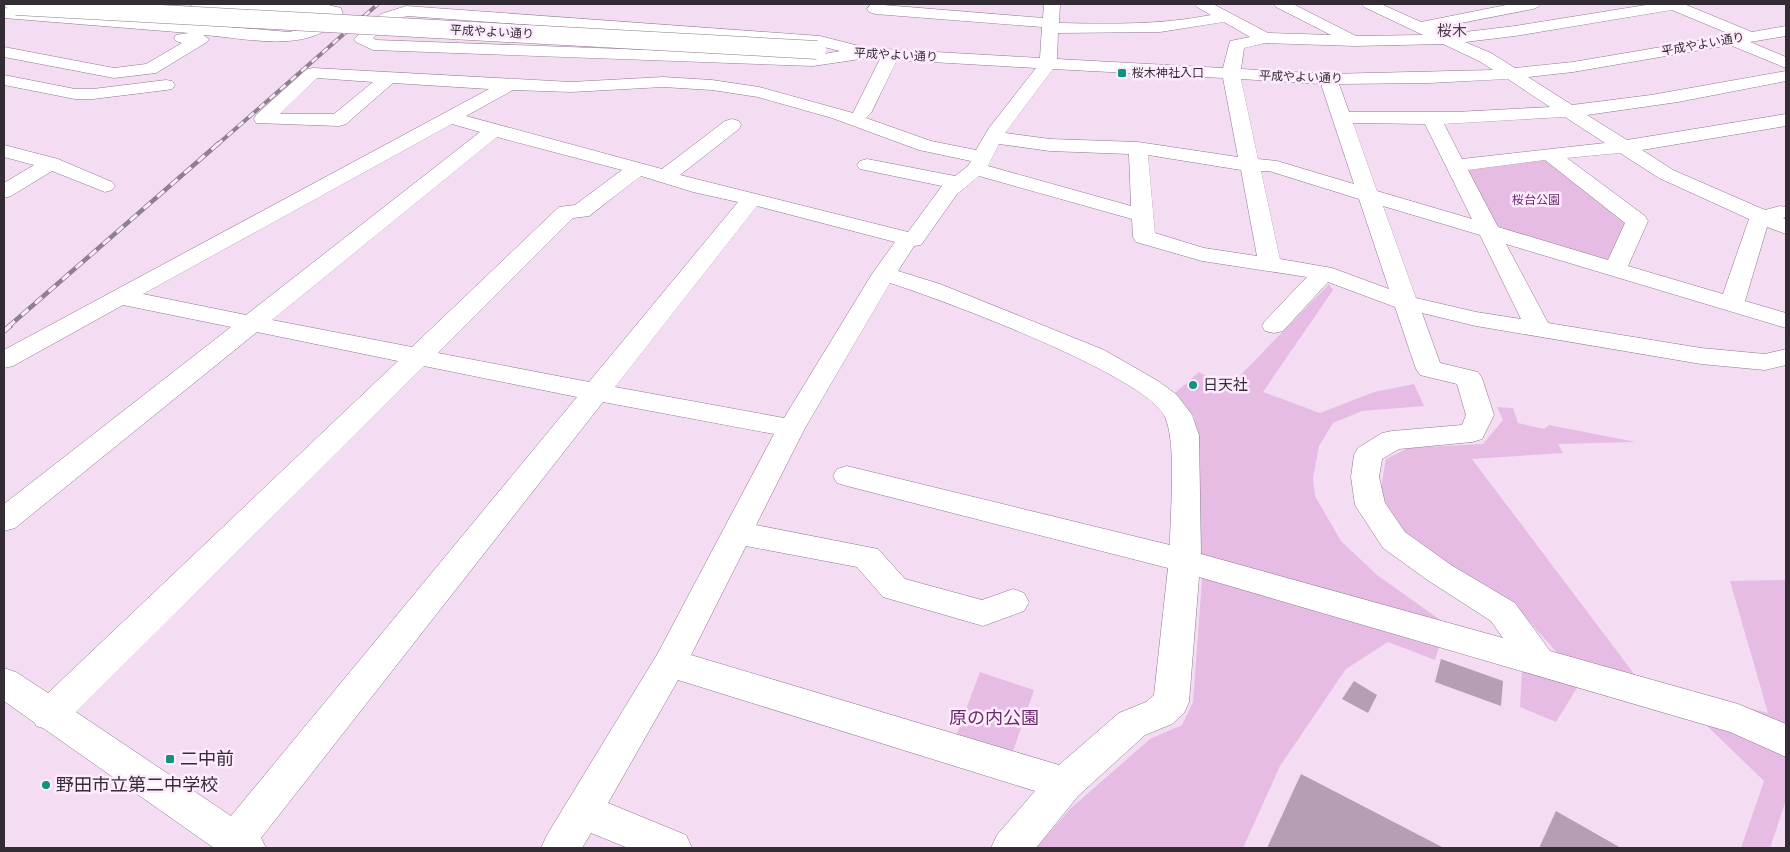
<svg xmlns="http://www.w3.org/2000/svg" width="1790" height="852" viewBox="0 0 1790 852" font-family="Rubik,'Noto Sans JP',sans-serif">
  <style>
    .green { fill: #e6bce5 }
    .building { fill: #b49fb4 }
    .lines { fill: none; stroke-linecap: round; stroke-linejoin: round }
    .minor-casing { stroke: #8c788c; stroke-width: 1 }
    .minor { fill: #fff; fill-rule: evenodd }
    .rail-far2-casing { stroke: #8f808e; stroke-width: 4 }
    .rail-far1-casing { stroke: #8f808e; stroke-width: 4.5 }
    .rail-casing { stroke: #8f808e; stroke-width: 5.5 }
    .rail-far2 { stroke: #feecfe; stroke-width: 2.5; stroke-dasharray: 7; stroke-linecap: butt }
    .rail-far1 { stroke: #feecfe; stroke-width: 3; stroke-dasharray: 9; stroke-linecap: butt }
    .rail { stroke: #feecfe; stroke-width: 4; stroke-dasharray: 11; stroke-linecap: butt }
    .minor-bridge-casing { stroke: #8c788c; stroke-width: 19; stroke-linecap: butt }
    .minor-bridge { stroke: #fff; stroke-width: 18 }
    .poi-dot { fill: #0e937d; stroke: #feecfe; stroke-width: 2 }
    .labels { text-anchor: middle; stroke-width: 5; stroke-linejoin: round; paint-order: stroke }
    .far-street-label { font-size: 12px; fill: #342c34; stroke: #feecfe }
    .far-poi-label { font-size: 12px; fill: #342c34; stroke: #feecfe; text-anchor: start }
    .far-park-label { font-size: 12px; fill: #6e2a70; stroke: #feecfe }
    .far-quarter-label { font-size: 15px; fill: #4d3b4d; stroke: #feecfe }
    .poi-label { font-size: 15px; fill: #342c34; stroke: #feecfe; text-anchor: start }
    .near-park-label { font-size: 18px; fill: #6e2a70; stroke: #feecfe }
    .near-poi-label { font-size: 18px; fill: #342c34; stroke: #feecfe; text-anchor: start }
  </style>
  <rect width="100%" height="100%" fill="#f4ddf3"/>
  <path class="green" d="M1542,160L1551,162L1631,219L1609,264L1514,234L1495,224L1465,169Z
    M1329,284L1333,290L1263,392L1320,413L1374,392L1414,384L1424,406L1362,411L1333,423L1319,446L1313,478L1315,496L1341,541L1377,575L1446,624L1435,660L1388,642L1346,669L1280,766L1243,848H1036L1070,809L1150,739L1182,725L1193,702L1202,580L1194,546L1199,462L1194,416L1174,394L1199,372L1228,388Z
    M1497,407L1513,408L1518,423L1544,429L1549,425L1636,442L1558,444L1563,453L1472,459L1638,679L1768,713L1730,581L1786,580V800L1770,848H1741L1764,781L1706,725L1580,683L1556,722L1520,707L1522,671L1561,657L1518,609L1405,535L1380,493L1386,459L1408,448L1483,444L1503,420Z
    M980,672L1034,690L1011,757L955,739Z"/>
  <path class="building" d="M1441,659L1503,681L1501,706L1435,682Z
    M1354,681L1377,695L1368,713L1342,699Z
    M1301,774L1444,848H1267Z
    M1556,811L1621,848H1539Z"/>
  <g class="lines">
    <g class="minor-casing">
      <path id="minor" d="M190,4H324L341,8L343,14C314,56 247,38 203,35L209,39L207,42L156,73L114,78L4,57V47L114,68L146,64L182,43L176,41L174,38L176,35L189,33L4,18V8L289,32L309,27L326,14L198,9L193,7Z
        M871,4L1043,18L1044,4H1060L1059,23C1110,24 1161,25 1211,15L1197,7L1194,4H1213L1268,33L1331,35L1276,7L1273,4H1293L1356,36L1423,35L1364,7L1361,4H1381L1421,22L1511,4H1541L1538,7L1533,9L1435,28L1448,34L1515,26L1652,4H1684L1752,32L1786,26V36L1750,42L1786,57V68L1730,45L1573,72L1528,77L1572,105L1651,95L1786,71V81L1678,102L1587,115L1627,140L1786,114V126L1642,150L1673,170L1765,210L1780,206L1786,207V217L1783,218L1786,220V234L1767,227L1745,301L1786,313V328L1506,244L1548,323L1701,348L1765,354L1786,349V365L1765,370L1701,364L1476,326L1422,313L1440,363L1478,372L1482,378L1494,415L1482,439L1472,442L1399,449L1382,459L1379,477L1385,503L1405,532L1451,565L1515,603L1550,651L1738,704L1786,724V757L1730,732L1199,577L1189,702L1184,713L1172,724L1145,735L1078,796L1036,848H991L997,835L1035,791L678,680L608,803L686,835L692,848H628L591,833L582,848H541L547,835L658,653L774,434L603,402L261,838L266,848H214L43,728L36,726L35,723L4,701V668L16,672L48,693L398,361L257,332L15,528L4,531V504L231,327L123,305L13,366L4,368V350L489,89L393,83L346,124L339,126L256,123L254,119L256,115L307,69L313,68L571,82L663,77L712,80L759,87L853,113L880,59L867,58L813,66L373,50L356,42L354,39L381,14L406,6L820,36L867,48L1040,58L1042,27L875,14L869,12L867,9ZM1672,10L1732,35L1573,62L1515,68L1491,53L1465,42L1515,36ZM407,16L820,46L840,51L813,56L376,40L373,38L393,20ZM1224,22L1250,37L1230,41L1223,68L1057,59L1058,33L1160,32ZM1265,43L1355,46L1443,44L1479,61L1493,70L1328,74L1241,69L1244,48ZM897,60L1036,68L989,128L976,150L931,141L866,118L871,113ZM1053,69L1223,78L1238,157L1138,142L1050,139L1005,133ZM317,78L373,82L334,114H280ZM1241,79L1321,84L1354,184L1277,161L1258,159ZM1508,79L1550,107L1456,112H1349L1339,84L1429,83ZM663,87L712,90L758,97L832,118L919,150L971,161L968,166L955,176L867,159L860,161L857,165L860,169L942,186L908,232L680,175L739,129L741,125L739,121L732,119L725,121L662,169L466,116L513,90L571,92ZM1565,117L1605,143L1462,159L1444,124ZM1353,123L1425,124L1472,219L1377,191ZM452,124L480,132L246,315L143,294ZM497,137L622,170L575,205L559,207L412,347L272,320ZM999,144L1050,151L1129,154L1131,206L988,166ZM1620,153L1659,178L1749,219L1723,294L1628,266L1648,221L1645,216L1567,158ZM1148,155L1241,170L1257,256L1204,248L1155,233ZM1545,160L1625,223L1608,260L1498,227L1468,170ZM1261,171H1269L1359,199L1389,289L1332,268L1280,259ZM641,176L693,192L738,202L589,382L438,353L573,218L589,216ZM979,176L1132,219L1133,237L1136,242L1202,261L1307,277L1265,321L1262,326L1265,331L1274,333L1283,331L1328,282L1395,307L1416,369L1420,375L1457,384L1466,415L1462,425L1392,431L1382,433L1358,448L1354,455L1351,477L1355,505L1383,548L1429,581L1491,621L1503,638L1201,554L1199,435L1192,415L1177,395L1158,381L1104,350L940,284L898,271L914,246L921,245L957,194ZM757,206L895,242L872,274L784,418L615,387ZM1383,206L1480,235L1521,319L1476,312L1416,298ZM890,283C940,299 1146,375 1165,417C1177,443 1170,514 1170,545L847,466L837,469L833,476L837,483L847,486L1168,568L1154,695L1146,702L1119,713L1059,765L691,655L746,546L857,567L883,597L983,626L1024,611L1029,602L1024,593L1013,589L982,600L905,579L878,549L756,525L805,428ZM424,366L577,397L231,816L76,712Z
        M4,75L75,89H93L166,80L172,81L175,85L172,89L166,90L93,99H75L4,85Z
        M4,145L58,159L112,182L115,186L112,190L105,192L52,171L11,196L4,198V183L34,165L4,157Z"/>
    </g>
    <use href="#minor" class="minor"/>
    <g class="rail-far2-casing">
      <path id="rail-far2" d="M217,145L378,4"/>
    </g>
    <g class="rail-far1-casing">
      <path id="rail-far1" d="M8,327L219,143"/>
    </g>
    <g class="rail-casing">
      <path id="rail" d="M4,331L10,326"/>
    </g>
    <use href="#rail-far2" class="rail-far2"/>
    <use href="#rail-far1" class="rail-far1"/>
    <use href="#rail" class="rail"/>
    <g class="minor-bridge-casing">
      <path id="minor-bridge" d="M16,6L817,50"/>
    </g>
    <use href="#minor-bridge" class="minor-bridge"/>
  </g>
  <g class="poi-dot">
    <rect x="1117" y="68" width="10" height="10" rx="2.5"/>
    <circle cx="1193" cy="385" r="5"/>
    <rect x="165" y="754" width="10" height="10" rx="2.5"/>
    <circle cx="46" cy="785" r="5"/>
  </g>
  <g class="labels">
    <g class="far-street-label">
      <text transform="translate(492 32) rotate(3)" y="4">平成やよい通り</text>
      <text transform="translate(1703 44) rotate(-10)" y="4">平成やよい通り</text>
      <text transform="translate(896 55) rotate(3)" y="4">平成やよい通り</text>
      <text transform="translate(1301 77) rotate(2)" y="4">平成やよい通り</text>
    </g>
    <g class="far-poi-label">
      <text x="1132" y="77">桜木神社入口</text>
    </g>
    <g class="far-park-label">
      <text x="1536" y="204">桜台公園</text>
    </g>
    <g class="far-quarter-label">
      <text x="1452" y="36">桜木</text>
    </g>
    <g class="poi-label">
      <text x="1203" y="390">日天社</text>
    </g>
    <g class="near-park-label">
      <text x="994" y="724">原の内公園</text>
    </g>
    <g class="near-poi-label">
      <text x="180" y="765">二中前</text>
      <text x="56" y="791">野田市立第二中学校</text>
    </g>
  </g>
  <rect width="1790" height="852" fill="none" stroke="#342c34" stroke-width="10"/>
</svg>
